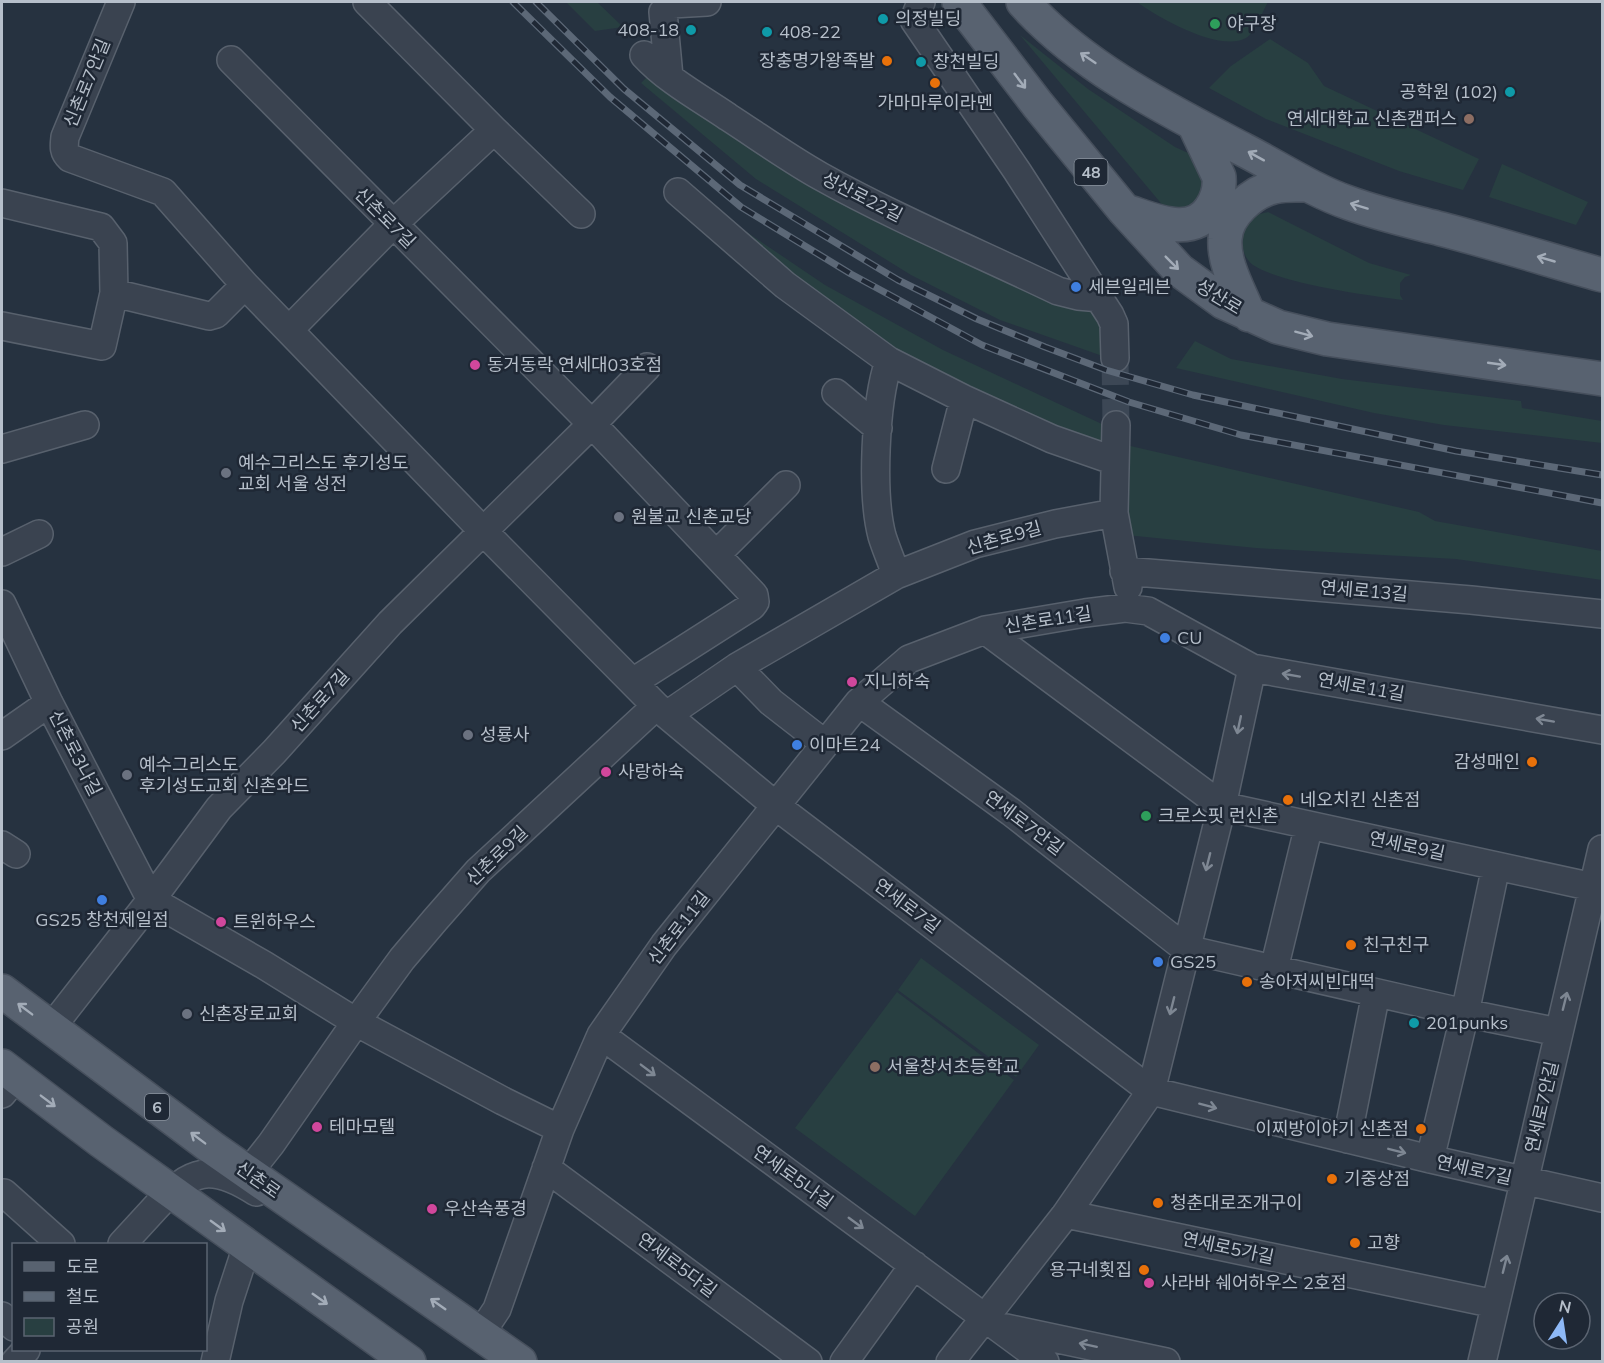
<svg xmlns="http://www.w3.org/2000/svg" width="1604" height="1363" viewBox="0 0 1604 1363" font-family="Mulish,'Noto Sans KR',sans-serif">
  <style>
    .green { fill: #283f41 }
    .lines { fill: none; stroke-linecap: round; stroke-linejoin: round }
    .minor-tunnel { stroke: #3c4755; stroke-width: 27; stroke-dasharray: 27 14; stroke-linecap: butt }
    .minor-casing { stroke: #58616d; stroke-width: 30 }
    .major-casing { stroke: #464f5c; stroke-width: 36 }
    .minor { stroke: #3a4350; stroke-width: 27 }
    .major { stroke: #586270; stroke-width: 33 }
    .rail-casing { stroke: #5c6877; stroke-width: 7 }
    .rail { stroke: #1f2835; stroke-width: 4.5; stroke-dasharray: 14; stroke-linecap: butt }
    .oneway { stroke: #a3acb8 }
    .oneway2 { stroke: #7e8793 }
    .culture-dot { fill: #0f9aa8; stroke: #1f2835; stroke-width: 2 }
    .leisure-dot { fill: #2e9e5b; stroke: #1f2835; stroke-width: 2 }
    .food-dot { fill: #e8710a; stroke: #1f2835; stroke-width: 2 }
    .education-dot { fill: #8d6e63; stroke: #1f2835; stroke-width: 2 }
    .shop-dot { fill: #3f7fe0; stroke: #1f2835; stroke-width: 2 }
    .hotel-dot { fill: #d1479c; stroke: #1f2835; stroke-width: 2 }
    .worship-dot { fill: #6b7280; stroke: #1f2835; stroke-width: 2 }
    .labels { text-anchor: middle; stroke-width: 5; stroke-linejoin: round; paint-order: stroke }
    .shield { fill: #1f2835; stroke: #89929d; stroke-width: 1.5 }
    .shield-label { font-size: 16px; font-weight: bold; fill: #b6bfca }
    .poi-label { font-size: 18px; fill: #b6bfca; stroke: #1f2835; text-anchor: start }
    .street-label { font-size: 18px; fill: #b6bfca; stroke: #1f2835 }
  </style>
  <rect width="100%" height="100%" fill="#263240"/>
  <path class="green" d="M566,2H597L623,27L595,31Z
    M1137,2H1268C1262,12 1256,32 1246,38C1220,53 1157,17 1137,2Z
    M1020,35L1088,89L1175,147L1199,158L1208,202L1170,214Z
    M1270,39L1308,63L1324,86L1479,159L1463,190L1399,171L1266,119L1209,88L1231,66Z
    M648,76L1098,304L1111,359L1000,320L911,275L756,179L641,83Z
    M1502,164L1588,202L1576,225L1489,197Z
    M1268,212L1369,263L1411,275L1405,277L1400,283V295L1403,300C1366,295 1282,284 1253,265C1238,254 1239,227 1255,216C1258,214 1264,213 1268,212Z
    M723,216L825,285L943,350L1104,425L1103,452L984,402L835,317Z
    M1195,341L1231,359L1342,379L1521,401L1522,408L1602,421V443L1444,425L1374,413L1176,368Z
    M1126,445L1419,512L1435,521L1602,551V580L1456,559L1256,548L1126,535Z
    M921,958L1039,1045L1016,1077L898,990Z
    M897,992L1014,1080L915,1216L795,1128Z"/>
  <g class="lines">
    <path class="minor-tunnel" d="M1115,358L1116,425"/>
    <g class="minor-casing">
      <path id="minor" d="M121,2L65,137C64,146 63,152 70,158L163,192L245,285L483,531L656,706L776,806L1151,1091L1430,1159L1602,1198
        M367,2L494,130L581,214
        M921,2L914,20L1017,171L1110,315L1114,324L1115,358
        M644,55C667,80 700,98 728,117C759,137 788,158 820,176C897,219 979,253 1058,291L1078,296L1101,298
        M231,60L592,424L754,595L755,602L752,606L633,682
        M669,77L663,12L672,4L707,2
        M678,192L785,285L889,361L964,399L1052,439L1115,461
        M2,203L101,227L113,243L114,293L102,346L2,326
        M114,293L209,316L216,314L245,285
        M289,330L392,225L494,130
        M889,361C875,402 871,494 882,536C886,549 892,562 896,575
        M836,393L878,428
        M1116,425L1114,513L1128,587
        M2,449L85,425
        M946,469L964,399
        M2,552L39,534
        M717,554L786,485
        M1124,571L1471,600L1602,614
        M2,604L49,703L151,900L264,965L356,1022L503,1101L560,1129
        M985,630L1222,806L1602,889
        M737,667L771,702L825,744
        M859,702L1011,812L1186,949L1465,1013L1558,1032
        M667,715L737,667L896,575L975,544L1055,524L1114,513
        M2,736L49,703
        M2,845L16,854
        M1274,969L1309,825
        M51,1028L151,900L219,808L274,752L390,623L592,424L647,367
        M601,1035L1045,1362
        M2,1094L16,1077
        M1347,1139L1376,993
        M1430,1159L1465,1013L1496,866
        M546,1168L808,1362
        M248,1173L271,1144L356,1022L402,959L435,920L478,871L656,706
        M4,1193L61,1244
        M1066,1214L1495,1304
        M122,1244C133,1232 145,1219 156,1207C191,1169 211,1163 256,1192
        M2,1316L14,1327
        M1006,1328L1166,1362
        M481,1333L497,1309L560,1129L601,1035L664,945L859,702L909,659L985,630L1085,613L1125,608L1148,611L1252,668L1602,730
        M15,1362L26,1350
        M215,1362L229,1301L247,1246
        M844,1362L914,1265
        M950,1362L1066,1214L1151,1091L1222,806L1252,668
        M1482,1362L1602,849"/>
    </g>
    <g class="major-casing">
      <path id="major" d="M959,2L1038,105L1124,210L1179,270L1223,302L1278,327L1327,339L1602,379
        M1023,2C1083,68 1166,109 1244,150C1279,168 1312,190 1349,203C1379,214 1410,221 1441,229C1495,243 1549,260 1602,275
        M1126,211C1152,219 1192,239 1211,208C1217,199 1220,188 1219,177L1194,124
        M1249,315C1240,292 1223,264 1225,239C1226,215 1252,192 1274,187C1285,184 1296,185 1307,185
        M2,991L211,1147L520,1362
        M2,1066L101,1141L409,1362"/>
    </g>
    <use href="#minor" class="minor"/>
    <use href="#major" class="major"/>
    <g class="rail-casing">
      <path id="rail" d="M513,2L610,97L741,207L851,274L982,345L1129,402L1241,435L1602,503
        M536,2L624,89L740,185L898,280L977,319L1045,347L1106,370L1193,395L1456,451L1602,475"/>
    </g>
    <use href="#rail" class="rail"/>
  </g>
  <defs><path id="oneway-shaft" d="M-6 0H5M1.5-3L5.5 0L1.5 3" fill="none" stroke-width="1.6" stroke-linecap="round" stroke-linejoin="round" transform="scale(1.5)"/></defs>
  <g class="oneway">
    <use href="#oneway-shaft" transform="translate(1088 58) rotate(-146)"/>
    <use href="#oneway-shaft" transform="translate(1020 81) rotate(53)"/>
    <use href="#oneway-shaft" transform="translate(1256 156) rotate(-151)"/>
    <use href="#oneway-shaft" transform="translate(1359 206) rotate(-163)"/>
    <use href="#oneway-shaft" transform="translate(1546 259) rotate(-164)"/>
    <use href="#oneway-shaft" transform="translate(1172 263) rotate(45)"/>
    <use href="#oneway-shaft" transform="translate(1304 334) rotate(15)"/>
    <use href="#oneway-shaft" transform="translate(1497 364) rotate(8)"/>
    <use href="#oneway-shaft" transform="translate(25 1009) rotate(-143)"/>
    <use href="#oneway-shaft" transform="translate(48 1101) rotate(37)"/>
    <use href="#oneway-shaft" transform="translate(198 1138) rotate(-143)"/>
    <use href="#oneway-shaft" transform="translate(218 1226) rotate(36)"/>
    <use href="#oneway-shaft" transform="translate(320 1299) rotate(35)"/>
    <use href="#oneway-shaft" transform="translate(438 1304) rotate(-145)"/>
  </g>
  <g class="oneway2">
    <use href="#oneway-shaft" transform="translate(1291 675) rotate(-170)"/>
    <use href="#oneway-shaft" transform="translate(1545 720) rotate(-170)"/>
    <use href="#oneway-shaft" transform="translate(1239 725) rotate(102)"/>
    <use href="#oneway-shaft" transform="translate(1208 862) rotate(104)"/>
    <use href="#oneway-shaft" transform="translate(1565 1001) rotate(-76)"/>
    <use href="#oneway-shaft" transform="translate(1172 1006) rotate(104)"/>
    <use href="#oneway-shaft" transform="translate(648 1070) rotate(37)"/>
    <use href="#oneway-shaft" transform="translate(1208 1106) rotate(15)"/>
    <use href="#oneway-shaft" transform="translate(1397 1151) rotate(14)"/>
    <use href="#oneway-shaft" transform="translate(856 1223) rotate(36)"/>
    <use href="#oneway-shaft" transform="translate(1505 1264) rotate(-76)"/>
    <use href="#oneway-shaft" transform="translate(1088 1345) rotate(-168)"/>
  </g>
  <g class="culture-dot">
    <circle cx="883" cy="19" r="6"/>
    <circle cx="691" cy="30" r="6"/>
    <circle cx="767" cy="32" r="6"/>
    <circle cx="921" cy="62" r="6"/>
    <circle cx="1510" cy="92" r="6"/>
    <circle cx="1414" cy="1023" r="6"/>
  </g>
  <g class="leisure-dot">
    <circle cx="1215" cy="24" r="6"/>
    <circle cx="1146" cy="816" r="6"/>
  </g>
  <g class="food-dot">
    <circle cx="887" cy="61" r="6"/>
    <circle cx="935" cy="83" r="6"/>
    <circle cx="1532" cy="762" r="6"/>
    <circle cx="1288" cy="800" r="6"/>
    <circle cx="1351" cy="945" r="6"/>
    <circle cx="1247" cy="982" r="6"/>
    <circle cx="1421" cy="1129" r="6"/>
    <circle cx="1332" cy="1179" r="6"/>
    <circle cx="1158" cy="1203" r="6"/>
    <circle cx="1355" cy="1243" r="6"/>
    <circle cx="1144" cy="1270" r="6"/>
  </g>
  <g class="education-dot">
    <circle cx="1469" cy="119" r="6"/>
    <circle cx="875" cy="1067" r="6"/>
  </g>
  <g class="shop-dot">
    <circle cx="1076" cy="287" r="6"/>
    <circle cx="1165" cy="638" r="6"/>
    <circle cx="797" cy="745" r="6"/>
    <circle cx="102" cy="900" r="6"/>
    <circle cx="1158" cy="962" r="6"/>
  </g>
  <g class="hotel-dot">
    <circle cx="475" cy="365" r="6"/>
    <circle cx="852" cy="682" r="6"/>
    <circle cx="606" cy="772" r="6"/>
    <circle cx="221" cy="922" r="6"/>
    <circle cx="317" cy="1127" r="6"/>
    <circle cx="432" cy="1209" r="6"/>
    <circle cx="1149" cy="1283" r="6"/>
  </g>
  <g class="worship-dot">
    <circle cx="226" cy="473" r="6"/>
    <circle cx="619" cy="517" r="6"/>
    <circle cx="468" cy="735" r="6"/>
    <circle cx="127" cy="775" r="6"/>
    <circle cx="187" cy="1014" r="6"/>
  </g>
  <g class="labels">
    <g class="shield">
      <rect x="1074.5" y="159" width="33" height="26" rx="4.5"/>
      <rect x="145" y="1094" width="24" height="26" rx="4.5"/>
    </g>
    <g class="shield-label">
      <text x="1091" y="178">48</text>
      <text x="157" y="1113">6</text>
    </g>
    <g class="poi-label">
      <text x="895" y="25">의정빌딩</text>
      <text x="1227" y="30">야구장</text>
      <text x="679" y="36" text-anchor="end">408-18</text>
      <text x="779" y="38">408-22</text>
      <text x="875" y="67" text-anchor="end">장충명가왕족발</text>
      <text x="933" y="68">창천빌딩</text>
      <text x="1498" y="98" text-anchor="end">공학원 (102)</text>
      <text x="935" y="109" text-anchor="middle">가마마루이라멘</text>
      <text x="1457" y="125" text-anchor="end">연세대학교 신촌캠퍼스</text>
      <text x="1088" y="293">세븐일레븐</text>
      <text x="487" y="371">동거동락 연세대03호점</text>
      <text x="238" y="469">예수그리스도 후기성도<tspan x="238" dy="21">교회 서울 성전</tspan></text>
      <text x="631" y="523">원불교 신촌교당</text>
      <text x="1177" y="644">CU</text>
      <text x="864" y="688">지니하숙</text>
      <text x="480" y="741">성룡사</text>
      <text x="809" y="751">이마트24</text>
      <text x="1520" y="768" text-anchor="end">감성매인</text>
      <text x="139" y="771">예수그리스도<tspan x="139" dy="21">후기성도교회 신촌와드</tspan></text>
      <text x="618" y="778">사랑하숙</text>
      <text x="1300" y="806">네오치킨 신촌점</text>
      <text x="1158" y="822">크로스핏 런신촌</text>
      <text x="102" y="926" text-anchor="middle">GS25 창천제일점</text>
      <text x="233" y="928">트윈하우스</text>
      <text x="1363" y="951">친구친구</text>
      <text x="1170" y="968">GS25</text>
      <text x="1259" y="988">송아저씨빈대떡</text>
      <text x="199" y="1020">신촌장로교회</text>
      <text x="1426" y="1029">201punks</text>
      <text x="887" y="1073">서울창서초등학교</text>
      <text x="329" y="1133">테마모텔</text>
      <text x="1409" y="1135" text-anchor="end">이찌방이야기 신촌점</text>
      <text x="1344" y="1185">기중상점</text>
      <text x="1170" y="1209">청춘대로조개구이</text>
      <text x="444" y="1215">우산속풍경</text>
      <text x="1367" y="1249">고향</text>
      <text x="1132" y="1276" text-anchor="end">용구네횟집</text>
      <text x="1161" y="1289">사라바 쉐어하우스 2호점</text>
    </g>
    <g class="street-label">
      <text transform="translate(87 83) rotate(-68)" y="6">신촌로7안길</text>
      <text transform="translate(862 197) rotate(27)" y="6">성산로22길</text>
      <text transform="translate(385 218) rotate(45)" y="6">신촌로7길</text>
      <text transform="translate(1219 297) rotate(31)" y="6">성산로</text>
      <text transform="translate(1004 538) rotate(-16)" y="6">신촌로9길</text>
      <text transform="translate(1364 591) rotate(5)" y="6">연세로13길</text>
      <text transform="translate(1048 620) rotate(-9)" y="6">신촌로11길</text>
      <text transform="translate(1361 687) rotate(10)" y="6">연세로11길</text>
      <text transform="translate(320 701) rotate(-48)" y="6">신촌로7길</text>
      <text transform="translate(75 753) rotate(63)" y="6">신촌로3나길</text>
      <text transform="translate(1024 823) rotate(37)" y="6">연세로7안길</text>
      <text transform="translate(1407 846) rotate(12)" y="6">연세로9길</text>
      <text transform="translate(497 856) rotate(-44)" y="6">신촌로9길</text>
      <text transform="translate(907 906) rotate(37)" y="6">연세로7길</text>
      <text transform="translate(679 928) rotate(-52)" y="6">신촌로11길</text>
      <text transform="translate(1542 1107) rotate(-77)" y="6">연세로7안길</text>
      <text transform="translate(1474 1170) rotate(13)" y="6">연세로7길</text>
      <text transform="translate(793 1177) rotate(36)" y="6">연세로5나길</text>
      <text transform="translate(258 1180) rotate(35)" y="6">신촌로</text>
      <text transform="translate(1228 1248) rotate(12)" y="6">연세로5가길</text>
      <text transform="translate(677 1265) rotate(37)" y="6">연세로5다길</text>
    </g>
  </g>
  <rect width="1604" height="1363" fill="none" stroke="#b6bfca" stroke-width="6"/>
  <rect x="12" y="1243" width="195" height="108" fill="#1f2835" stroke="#5b6471" stroke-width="1.5"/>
  <rect x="24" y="1262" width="30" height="9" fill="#586270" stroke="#5b6471" stroke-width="1.5"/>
  <text x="66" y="1273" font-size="18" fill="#b6bfca">도로</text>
  <rect x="24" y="1292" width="30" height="9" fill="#5c6877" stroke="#5b6471" stroke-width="1.5"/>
  <text x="66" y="1303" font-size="18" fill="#b6bfca">철도</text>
  <rect x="24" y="1318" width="30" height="18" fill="#283f41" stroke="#5b6471" stroke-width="1.5"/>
  <text x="66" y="1333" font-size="18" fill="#b6bfca">공원</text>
  <g transform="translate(1562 1321) rotate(12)"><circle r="28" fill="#1f2835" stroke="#5b6471" stroke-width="1.5"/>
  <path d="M0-4.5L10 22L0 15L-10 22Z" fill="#8eb9f7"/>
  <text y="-9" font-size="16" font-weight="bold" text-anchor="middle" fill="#b6bfca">N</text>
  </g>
</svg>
